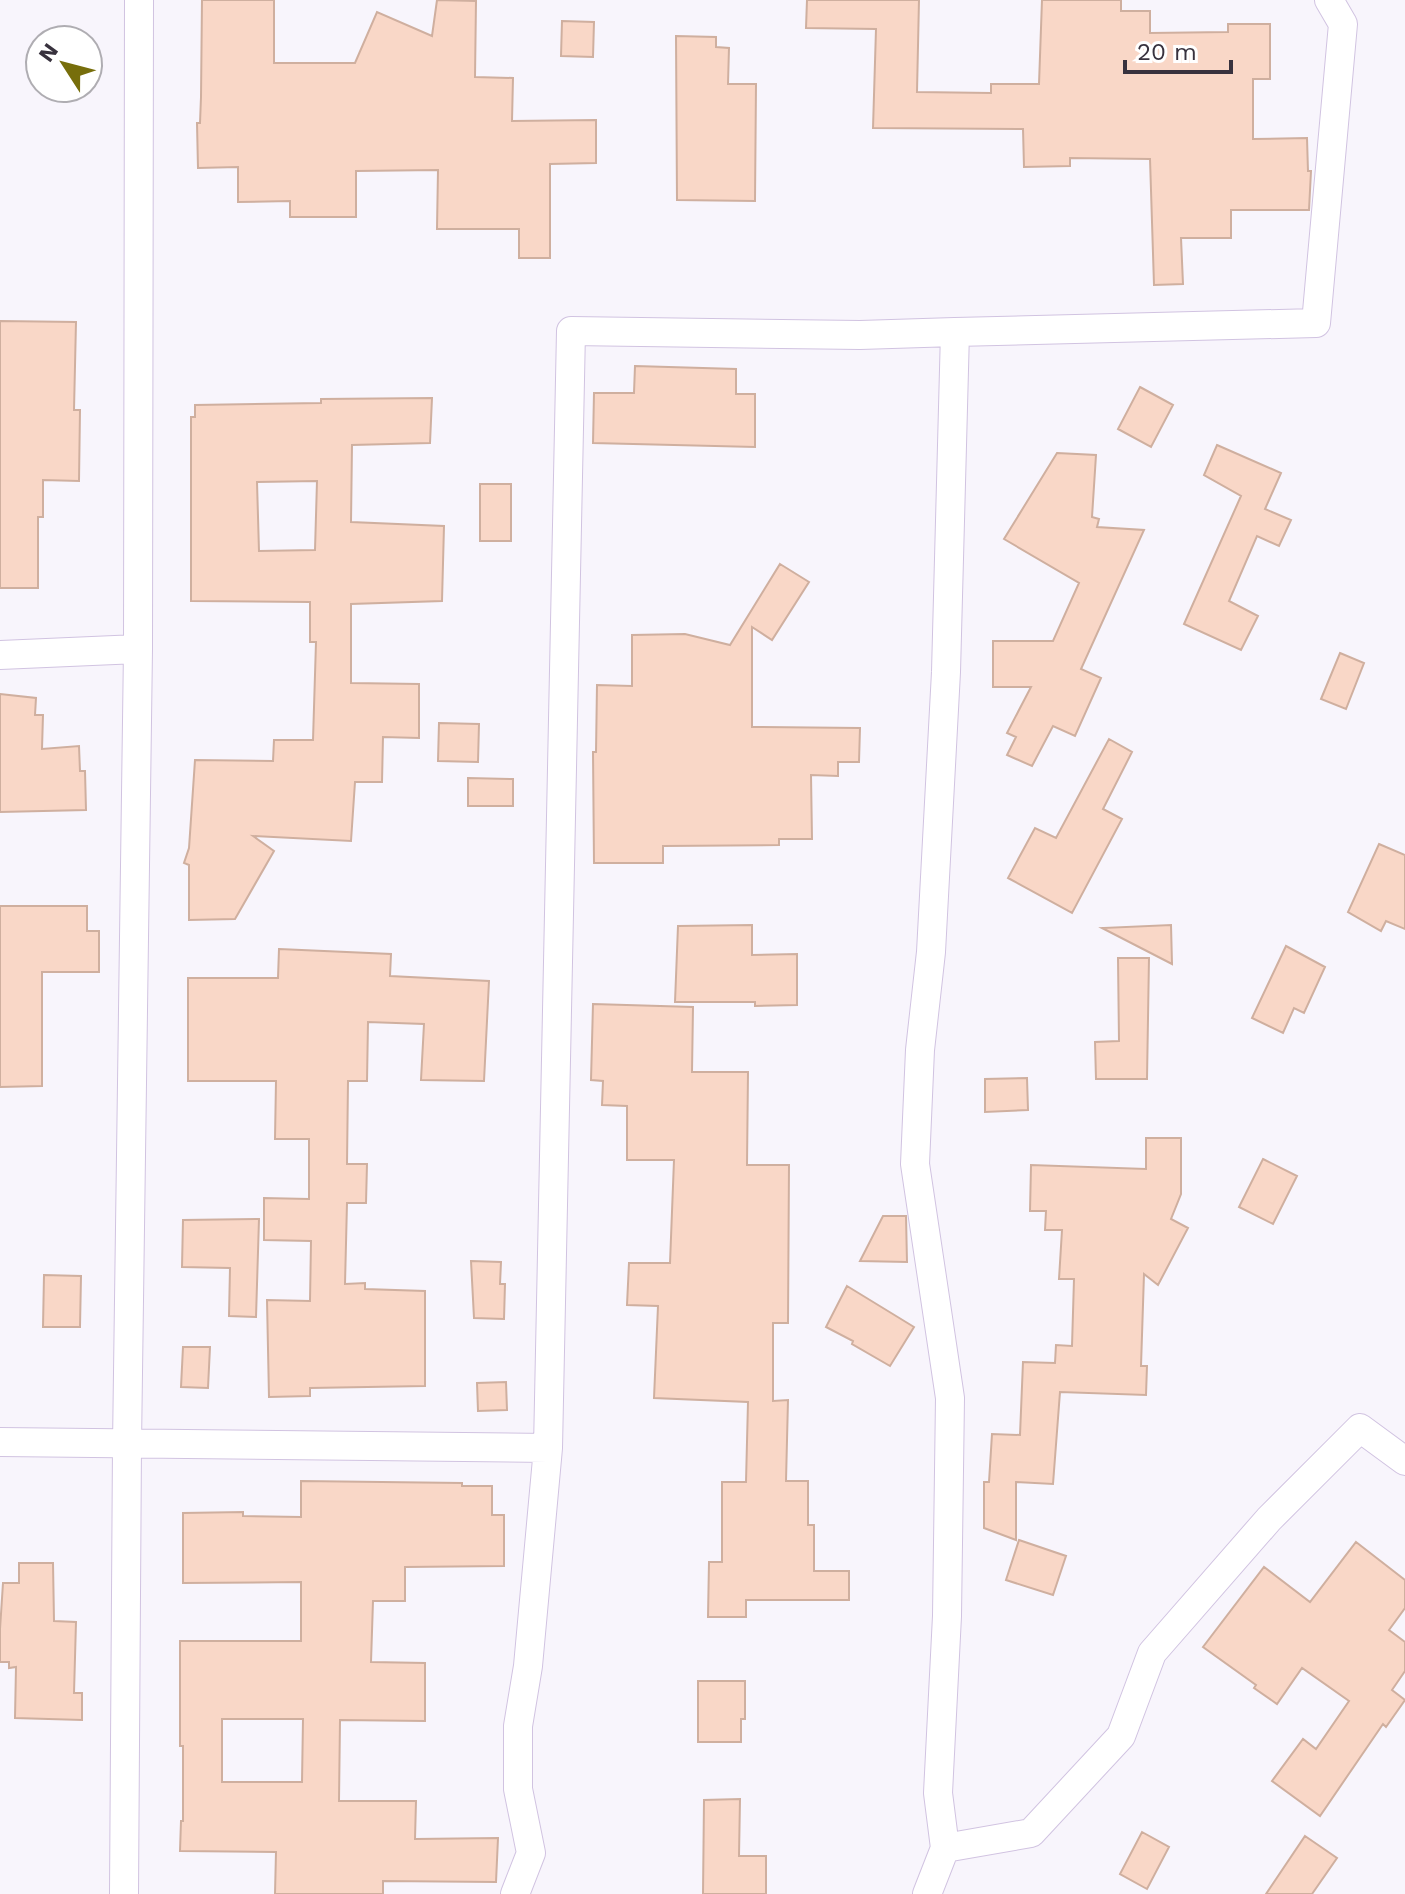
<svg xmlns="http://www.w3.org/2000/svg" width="1405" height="1894" viewBox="0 0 1405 1894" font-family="'Work Sans',sans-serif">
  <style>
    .building { fill: #f9d7c7; stroke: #cfaf9f; stroke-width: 2; fill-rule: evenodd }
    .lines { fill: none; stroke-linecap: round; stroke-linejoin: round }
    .street-casing { stroke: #d1c3e1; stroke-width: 30 }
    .street { stroke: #fff; stroke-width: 28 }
  </style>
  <rect width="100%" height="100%" fill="#f8f5fc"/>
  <path class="building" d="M202,0H274V63H355L377,12L432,36L437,0L476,1L475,77L513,78L512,121L596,120V163L550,164V258H519V229H437L438,170L356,171V217H290V201L238,202V167L198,168L197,123H200L201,97Z
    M807,0H919L917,92L991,93V84H1039L1042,0H1121V11H1150V33L1228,32V24H1270V79H1253V139L1307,138L1308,171H1311L1309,210H1231V238H1181L1183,284L1154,285L1150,159L1070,158V166L1024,167L1023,129L873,128L876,29L806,28Z
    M562,21L594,22L593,57L561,56Z
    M676,36L716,37V47L729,48L728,84H756L755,201L677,200Z
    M0,321L76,322L74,410H80L79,481L43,480V517H38V588H0Z
    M635,366L736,369V394H755V447L593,443L594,393H634Z
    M1140,387L1173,405L1151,447L1118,429Z
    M432,398L430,443L352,445L351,522L444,526L442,601L351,604V683L419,684V738L383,737L382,782H355L351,841L253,836L274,851L235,919L189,920V865L184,863L189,848L195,760L273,761L274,740H313L316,642H310V602L191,601V417H195V405L321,403V399ZM317,481L315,550L259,551L257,482Z
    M1217,445L1281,473L1265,509L1291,520L1279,546L1257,536L1229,601L1258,616L1241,650L1184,624L1241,496L1204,475Z
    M1057,453L1096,455L1092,517L1099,519L1097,527L1144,530L1081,669L1101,678L1075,736L1053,726L1032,766L1007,755L1016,737L1007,733L1031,687H993V641H1053L1079,583L1004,539Z
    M480,484H511V541H480Z
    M780,564L809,582L772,640L752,627V727L860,728L859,762H838V776L811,775L812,839H779V845L663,846V863H594L593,752H596L597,685L632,686V635L685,634L730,645Z
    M1340,653L1364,663L1346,709L1321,699Z
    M0,694L36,698L35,715H43L42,749L79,746L80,771H85L86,810L0,812Z
    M439,723L479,724L478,762L438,761Z
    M1109,739L1132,752L1103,809L1122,819L1072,913L1008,878L1035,828L1056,838Z
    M468,778L513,779V806H468Z
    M1379,844L1405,855V929L1386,921L1381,931L1348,912Z
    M0,906H87V931H99V972H42V1086L0,1087Z
    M752,925V955L797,954V1005L755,1006V1002H675L678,926Z
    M1171,925L1172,964L1102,928Z
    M1286,946L1325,967L1304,1013L1294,1008L1283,1033L1252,1018Z
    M279,949L391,954L390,976L489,981L484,1081L421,1080L424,1024L368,1022L367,1081H348L347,1164H367L366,1203H347L345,1284L365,1283V1289L425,1291V1386L310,1388V1396L269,1397L267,1300L310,1301L311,1241L264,1240V1198L309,1199V1139H275L276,1081H188V978H278Z
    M1118,958H1149L1147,1079H1096L1095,1042L1119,1041Z
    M593,1004L693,1007L692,1072H748L747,1165H789L788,1323H773V1401L788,1400L786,1481H808V1525H814V1571H849V1600H746V1617H708L709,1562H722V1482H746L748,1402L654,1398L658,1306L627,1305L629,1263H670L674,1160H627V1106L602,1105L603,1081L591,1080Z
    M1027,1078L1028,1110L985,1112V1079Z
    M1146,1138H1181V1194L1171,1219L1188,1228L1158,1285L1144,1274L1141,1366H1147L1146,1395L1060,1392L1053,1484L1016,1482V1540L984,1528V1482H989L992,1434L1020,1435L1023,1362L1055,1363L1056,1345L1072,1346L1074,1279H1059L1062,1230H1045L1046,1211H1030L1031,1165L1146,1169Z
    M1263,1159L1297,1176L1273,1224L1239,1207Z
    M883,1216H906L907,1262L860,1261Z
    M259,1219L256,1317L229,1316L230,1268L182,1267L183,1220Z
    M471,1261L501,1262L500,1284H505L504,1319L474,1318Z
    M44,1275L81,1276L80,1327H43Z
    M847,1286L914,1327L890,1366L852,1344L853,1341L826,1327Z
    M183,1347H210L208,1388L181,1387Z
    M506,1382L507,1410L478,1411L477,1383Z
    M301,1481L462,1483V1486H492V1515H504V1566L405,1567V1601H373L371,1662L425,1663V1721L340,1720L339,1801H416L415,1839L498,1838L496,1882L383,1881V1894H275L276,1852L180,1851L181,1821H183V1746H180V1641H301V1582L183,1583V1513L243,1512V1516L301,1517ZM222,1719H303L302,1782H222Z
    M1019,1540L1066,1556L1053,1595L1006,1580Z
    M1356,1542L1405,1580V1608L1389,1630L1405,1642V1671L1392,1690L1405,1700L1386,1727L1383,1724L1320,1816L1272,1781L1303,1739L1316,1749L1349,1701L1302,1668L1277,1704L1254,1688L1256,1685L1203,1647L1264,1567L1310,1602Z
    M19,1563H53L54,1621L76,1622L74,1693H82V1720L15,1718L16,1667L9,1668V1662H0V1629L3,1583H19Z
    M698,1681H745V1719H741V1742H698Z
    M740,1799L739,1856H766V1894H703L704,1800Z
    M1142,1832L1169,1847L1147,1889L1120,1874Z
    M1305,1836L1337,1858L1312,1894H1266Z"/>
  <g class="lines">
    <g class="street-casing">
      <path id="street" d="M0,655L138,649
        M0,1442L548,1448
        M945,1848L1031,1833L1121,1736L1152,1653L1269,1519L1360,1428L1405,1461
        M124,1894L127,1445L138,649L139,0
        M515,1894L531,1853L518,1789V1726L528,1666L548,1448L571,331L860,335L955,332
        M927,1894L945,1848L938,1793L947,1616L950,1398L915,1164L920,1050L931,952L946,672L955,332L1316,323L1343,24L1329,0"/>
    </g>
    <use href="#street" class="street"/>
  </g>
  <g transform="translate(64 64) rotate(306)"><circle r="38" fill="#ffffff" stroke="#afadb2" stroke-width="2"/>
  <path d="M0-6L14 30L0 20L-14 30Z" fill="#776e0b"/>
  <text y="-12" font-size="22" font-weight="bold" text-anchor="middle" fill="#38323e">N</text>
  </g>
  <path d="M1125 60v12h106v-12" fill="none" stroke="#38323e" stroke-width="4"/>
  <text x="1137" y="60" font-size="24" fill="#38323e" stroke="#ffffff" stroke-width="6" paint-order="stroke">20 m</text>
</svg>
